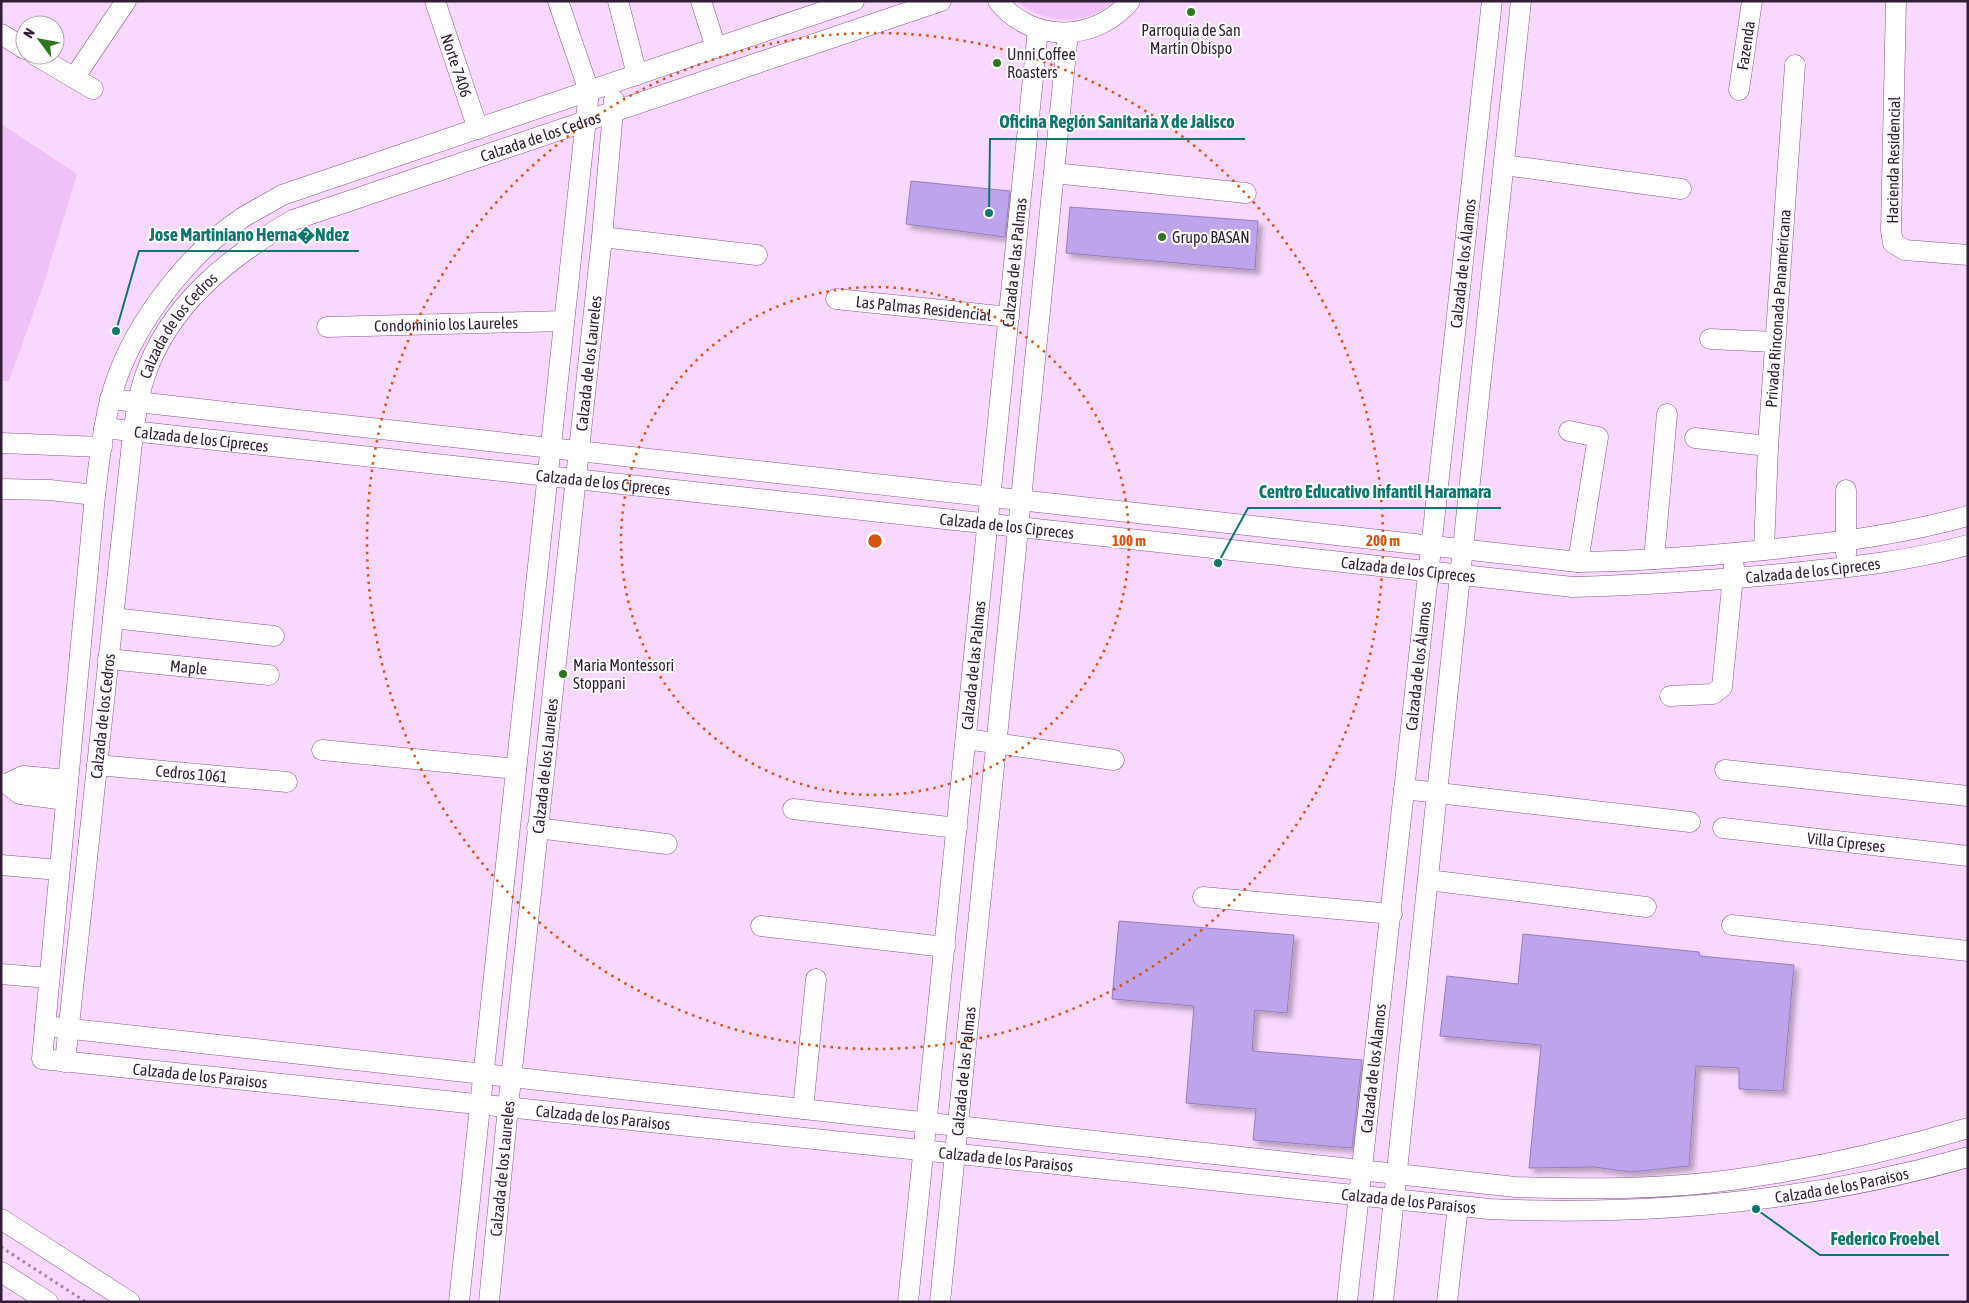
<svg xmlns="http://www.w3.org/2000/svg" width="1969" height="1303" viewBox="0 0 1969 1303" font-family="'Asap Condensed',sans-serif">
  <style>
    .green { fill: #f0c0f9 }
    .building { fill: #bea4eb; stroke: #977dc1; filter: url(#shadow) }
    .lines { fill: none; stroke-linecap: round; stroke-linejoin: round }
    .minor-casing { stroke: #85568f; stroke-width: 21 }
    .path { stroke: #9e83a3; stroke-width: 3; stroke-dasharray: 2.5 4; stroke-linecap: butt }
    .minor { stroke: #fff; stroke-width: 20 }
    .ring { fill: none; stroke: #d65310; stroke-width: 2.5; stroke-dasharray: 2.5 5 }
    .poi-dot { fill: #2d781e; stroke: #fff; stroke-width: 2 }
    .labels { text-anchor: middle; stroke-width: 4; stroke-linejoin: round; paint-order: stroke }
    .poi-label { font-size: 16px; fill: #311d35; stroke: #fff; text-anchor: start }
    .street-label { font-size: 16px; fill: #311d35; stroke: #fff }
    .centre { fill: #d65310; stroke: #fff; stroke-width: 2.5 }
    .ring-label { font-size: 15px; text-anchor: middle; font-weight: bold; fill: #d65310; stroke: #fff; stroke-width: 4; stroke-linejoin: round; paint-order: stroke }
    .leader { fill: none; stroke: #0f766e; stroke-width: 2 }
    .callout-dot { fill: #0f766e; stroke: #fff; stroke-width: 2 }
    .callout-label { font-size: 18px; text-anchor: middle; font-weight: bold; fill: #0f766e; stroke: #fff; stroke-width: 4; stroke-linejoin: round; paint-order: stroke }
  </style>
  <defs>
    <filter id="shadow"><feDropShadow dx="4.5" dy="4.5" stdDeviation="2.5" flood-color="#0004"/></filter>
  </defs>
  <rect width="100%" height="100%" fill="#f8d8fe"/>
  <path class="green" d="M1017,1H1113C1089,27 1042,24 1017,1Z
    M1,124L77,174L44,283L9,381H1Z"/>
  <path class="building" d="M911,181L1010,191L1005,237L906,224Z
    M1070,207L1258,221L1255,270L1066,253Z
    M1119,921L1294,935L1287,1013L1255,1010L1252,1051L1362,1060L1352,1148L1253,1140L1256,1109L1186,1103L1194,1006L1112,999Z
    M1523,934L1699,952L1700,956L1794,965L1783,1091L1739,1089V1068L1696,1066L1689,1166L1631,1172L1594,1167L1529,1168L1541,1045L1440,1036L1447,976L1518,984Z"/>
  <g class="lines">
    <g class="minor-casing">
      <g id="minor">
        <path id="s1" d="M435,1L478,129"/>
        <path d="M618,1L637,75"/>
        <path d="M701,1L716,48"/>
        <path id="s2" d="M854,1L282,195C269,203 255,210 242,218C184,257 127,332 110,401C102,432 99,464 95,495L42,1059L1489,1209C1652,1216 1810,1202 1968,1157"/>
        <path d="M998,1C1032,44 1096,42 1130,1"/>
        <path d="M1896,1L1891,230L1893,243L1905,250L1968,255"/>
        <path d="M1,34L25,49"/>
        <path d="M35,55L93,89"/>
        <path d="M74,78L126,1"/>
        <path id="s3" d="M1739,90L1752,1"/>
        <path d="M1504,165L1681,189"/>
        <path d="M1054,173L1246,193"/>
        <path d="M602,237L757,255"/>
        <path id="s4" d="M836,299L1009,317"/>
        <path id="s5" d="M327,327L564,321"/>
        <path d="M1710,339L1775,342"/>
        <path d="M110,399L1578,562C1643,561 1709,556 1774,549C1840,542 1904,534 1968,516"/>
        <path id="s6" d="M104,428L1573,587C1646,585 1719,580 1792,573C1852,567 1910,561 1968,545"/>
        <path d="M1569,431L1598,437L1578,562"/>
        <path d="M1695,438L1768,446"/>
        <path d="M1,443L102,447"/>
        <path d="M1,489L50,490L95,495"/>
        <path id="s7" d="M1764,550L1768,446L1795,65"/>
        <path d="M1846,554V490"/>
        <path d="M1654,559L1667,414"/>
        <path d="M113,618L274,636"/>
        <path id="s8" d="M108,659L269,675"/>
        <path d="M1670,696L1713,694L1722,687L1734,566"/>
        <path d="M966,739L1114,760"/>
        <path d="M322,750L516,769"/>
        <path id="s9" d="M97,765L287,782"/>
        <path d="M1725,770L1968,796"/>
        <path d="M1,783L7,784L23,776L68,780"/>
        <path d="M7,784L20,794L66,800"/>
        <path d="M1404,789L1690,822"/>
        <path d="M793,809L957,828"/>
        <path d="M537,828L667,844"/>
        <path id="s10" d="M1723,828L1968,856"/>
        <path d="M1,865L59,870"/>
        <path d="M1428,880L1646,907"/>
        <path d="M1203,897L1392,914"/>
        <path d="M1732,925L1968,951"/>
        <path d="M761,926L945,947"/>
        <path d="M1,974L49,978"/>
        <path d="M45,1026L1515,1187C1587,1189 1660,1190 1731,1180C1811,1169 1891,1151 1968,1128"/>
        <path id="s11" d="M65,1062L132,443C135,422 137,400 144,379C167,306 229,257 293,220L941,1"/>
        <path d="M803,1109L816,979"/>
        <path d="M1,1219L130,1302"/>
        <path d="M1,1272L48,1302"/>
        <path d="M459,1302L589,91L558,1"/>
        <path id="s12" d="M489,1302L508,1107L602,237L614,100"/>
        <path id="s13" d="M908,1302L1038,29"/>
        <path id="s14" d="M940,1302L1068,33"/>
        <path id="s15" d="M1347,1302L1492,1"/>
        <path d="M1383,1302L1521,1"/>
        <path d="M1447,1302L1458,1206"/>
      </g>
    </g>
    <path class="path" d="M1,1247L86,1302"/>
    <use href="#minor" class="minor"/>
  </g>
  <g class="ring">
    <circle cx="875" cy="541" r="254"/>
    <circle cx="875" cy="541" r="508"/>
  </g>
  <g class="poi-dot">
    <circle cx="1191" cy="12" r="5"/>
    <circle cx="997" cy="63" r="5"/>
    <circle cx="1162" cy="237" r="5"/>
    <circle cx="563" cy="674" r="5"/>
  </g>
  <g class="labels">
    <g class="poi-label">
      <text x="1191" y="36" text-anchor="middle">Parroquia de San<tspan x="1191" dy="18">Martín Obispo</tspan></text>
      <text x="1007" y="60">Unni Coffee<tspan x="1007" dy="18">Roasters</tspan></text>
      <text x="1172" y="243">Grupo BASAN</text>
      <text x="573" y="671">Maria Montessori<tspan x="573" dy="18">Stoppani</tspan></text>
    </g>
    <g class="street-label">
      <text dy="6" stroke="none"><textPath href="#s3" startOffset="45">Fazenda</textPath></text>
      <text dy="6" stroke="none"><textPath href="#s1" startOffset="68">Norte 7406</textPath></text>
      <text dy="6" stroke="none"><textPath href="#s11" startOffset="1172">Calzada de los Cedros</textPath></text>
      <text transform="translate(1893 160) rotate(-89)" y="6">Hacienda Residencial</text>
      <text dy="6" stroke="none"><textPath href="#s13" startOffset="1045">Calzada de las Palmas</textPath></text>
      <text dy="6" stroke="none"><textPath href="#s15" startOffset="1045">Calzada de los Álamos</textPath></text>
      <text dy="6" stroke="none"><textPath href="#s4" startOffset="88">Las Palmas Residencial</textPath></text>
      <text dy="6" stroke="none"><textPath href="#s7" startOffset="242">Privada Rinconada Panaméricana</textPath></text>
      <text dy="6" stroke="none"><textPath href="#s5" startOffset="119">Condominio los Laureles</textPath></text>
      <text dy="6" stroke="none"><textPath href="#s11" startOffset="752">Calzada de los Cedros</textPath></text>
      <text dy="6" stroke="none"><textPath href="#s12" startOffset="944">Calzada de los Laureles</textPath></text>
      <text dy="6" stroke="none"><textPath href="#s6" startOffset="98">Calzada de los Cipreces</textPath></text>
      <text dy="6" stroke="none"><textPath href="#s6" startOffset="502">Calzada de los Cipreces</textPath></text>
      <text dy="6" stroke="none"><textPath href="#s6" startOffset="908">Calzada de los Cipreces</textPath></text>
      <text dy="6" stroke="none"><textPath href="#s6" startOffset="1312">Calzada de los Cipreces</textPath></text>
      <text dy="6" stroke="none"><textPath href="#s6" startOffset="1718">Calzada de los Cipreces</textPath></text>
      <text dy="6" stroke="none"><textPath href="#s13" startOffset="640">Calzada de las Palmas</textPath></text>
      <text dy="6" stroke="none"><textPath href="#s15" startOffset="640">Calzada de los Álamos</textPath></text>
      <text dy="6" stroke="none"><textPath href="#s8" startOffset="81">Maple</textPath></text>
      <text dy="6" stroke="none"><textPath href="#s11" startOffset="348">Calzada de los Cedros</textPath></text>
      <text dy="6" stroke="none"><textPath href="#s12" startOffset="539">Calzada de los Laureles</textPath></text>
      <text dy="6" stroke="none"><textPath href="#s9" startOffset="95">Cedros 1061</textPath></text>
      <text dy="6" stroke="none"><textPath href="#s10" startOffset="124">Villa Cipreses</textPath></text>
      <text dy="6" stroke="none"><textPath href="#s15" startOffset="235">Calzada de los Álamos</textPath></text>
      <text dy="6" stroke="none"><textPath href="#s14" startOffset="232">Calzada de las Palmas</textPath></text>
      <text dy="6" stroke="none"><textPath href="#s2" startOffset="1701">Calzada de los Paraisos</textPath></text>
      <text dy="6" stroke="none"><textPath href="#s2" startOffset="2106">Calzada de los Paraisos</textPath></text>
      <text dy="6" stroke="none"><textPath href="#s2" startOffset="2511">Calzada de los Paraisos</textPath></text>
      <text dy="6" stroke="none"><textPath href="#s12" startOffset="134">Calzada de los Laureles</textPath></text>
      <text dy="6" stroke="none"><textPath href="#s2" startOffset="3351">Calzada de los Paraisos</textPath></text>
      <text dy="6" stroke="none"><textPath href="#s2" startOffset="2916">Calzada de los Paraisos</textPath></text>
    </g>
  </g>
  <circle cx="875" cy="541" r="8" class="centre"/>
  <g class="ring-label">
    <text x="1129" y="546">100 m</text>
    <text x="1383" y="546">200 m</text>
  </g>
  <path class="leader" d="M989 213L990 139H1245M116 331L139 251H359M1218 563L1248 508H1501M1756 1209L1820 1255H1949"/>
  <g class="callout-dot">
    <circle cx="989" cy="213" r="5"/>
    <circle cx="116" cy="331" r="5"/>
    <circle cx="1218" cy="563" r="5"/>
    <circle cx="1756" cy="1209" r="5"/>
  </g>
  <g class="callout-label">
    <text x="1117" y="128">Oficina Región Sanitaria X de Jalisco</text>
    <text x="249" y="241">Jose Martiniano Herna�Ndez</text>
    <text x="1375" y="498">Centro Educativo Infantil Haramara</text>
    <text x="1885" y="1245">Federico Froebel</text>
  </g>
  <rect width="1969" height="1303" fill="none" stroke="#311d35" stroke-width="5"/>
  <g transform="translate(40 40) rotate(302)"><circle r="24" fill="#ffffff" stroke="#ada5ae"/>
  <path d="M0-4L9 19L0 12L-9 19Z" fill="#2d781e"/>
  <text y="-8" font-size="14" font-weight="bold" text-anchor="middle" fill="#311d35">N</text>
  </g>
</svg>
